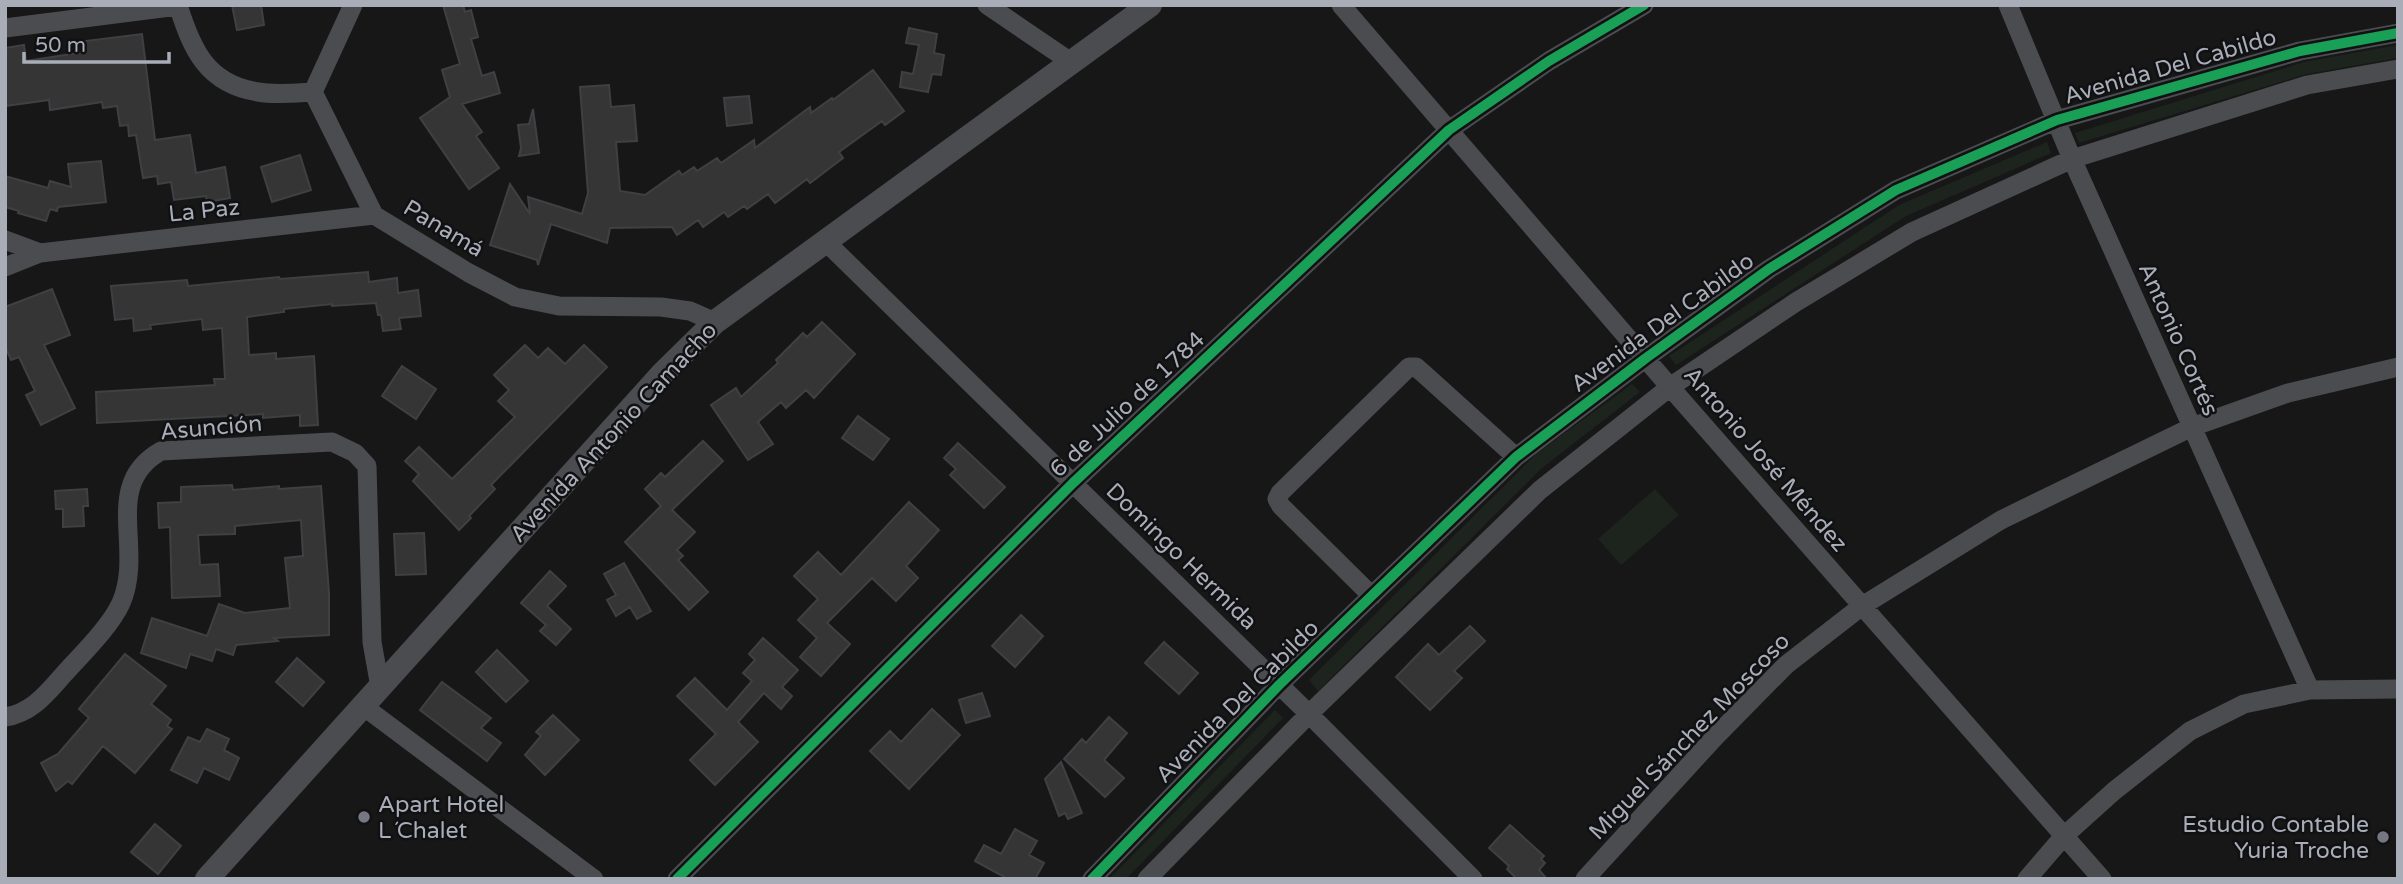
<svg xmlns="http://www.w3.org/2000/svg" width="2403" height="884" viewBox="0 0 2403 884" font-family="'Varela Round',sans-serif">
  <style>
    .green { fill: #1d241e }
    .building { fill: #353536; stroke: #3f4043; stroke-width: 2 }
    .lines { fill: none; stroke-linecap: round; stroke-linejoin: round }
    .minor { stroke: #4b4c50; stroke-width: 19 }
    .tertiary { stroke: #4b4c50; stroke-width: 24 }
    .cycleway-casing { stroke: #111113; stroke-width: 15 }
    .cycleway { stroke: #1a9f57; stroke-width: 10 }
    .poi-dot { fill: #757880; stroke: #111113; stroke-width: 2.5 }
    .labels { text-anchor: middle; stroke-width: 5; stroke-linejoin: round; paint-order: stroke }
    .street-label { font-size: 23px; fill: #a8adb8; stroke: #111113 }
    .poi-label { font-size: 23px; fill: #a8adb8; stroke: #111113; text-anchor: start }
  </style>
  <rect width="100%" height="100%" fill="#171717"/>
  <path class="green" d="M2398,45V58L2307,74L2079,143L2075,133L2304,62Z
    M2047,142L2051,153L1906,216L1676,365L1669,356L1899,205Z
    M1632,384L1640,392L1542,468L1318,691L1309,680L1536,454Z
    M1655,489L1679,515L1621,565L1598,539Z
    M1275,710L1283,718L1126,879H1109Z"/>
  <path class="building" d="M232,5H261L264,25L237,30Z
    M443,5H463L465,12L471,10L478,37L471,39L482,76L494,72L500,93L462,104L482,132L476,136L499,168L469,189L420,118L450,97L442,70L460,64Z
    M909,28L937,34L934,53L944,55L941,75L932,74L928,92L900,87L902,72L913,74L919,45L906,43Z
    M142,34L155,140L190,135L196,173L225,167L230,198L207,202L206,196L174,200L171,182L158,184L157,176L143,178L136,135L129,136L128,125L120,126L117,106L103,108L102,102L50,110L49,100L5,106V48L24,45L26,61L78,53L77,42Z
    M873,70L904,111L885,125L882,121L839,152L843,158L810,183L807,179L775,203L768,194L747,209L744,206L728,217L724,212L703,227L698,220L677,235L672,227L610,228L607,243L551,224L538,265L537,260L490,245L510,184L530,214L528,197L582,214L588,193L580,87L609,85L611,107L634,105L637,141L616,142L620,191L645,195L679,171L682,175L694,167L697,171L717,158L721,163L754,140L755,148L810,107L811,113L832,98L833,100Z
    M749,96L752,123L727,126L724,98Z
    M533,109L539,153L519,156L521,148L518,125L529,124Z
    M300,155L311,190L272,202L261,167Z
    M101,161L106,202L58,207L57,211L50,209L46,221L18,213L19,211L5,207V176L48,188L50,181L71,187L68,164Z
    M368,272L369,282L397,278L398,293L418,290L421,316L399,318L401,329L383,331L381,315H378L376,303L332,306V304L284,309V312L247,317L249,355L276,353V359L314,356L318,425L300,426V415L263,418V414L97,423L96,392L215,385L214,379H225L222,328L203,330L202,319L150,325L151,329L134,331L133,318L115,320L111,286L187,280L188,286L279,277L280,279Z
    M52,289L70,335L44,345L75,408L41,425L26,395L35,391L19,357L11,360L5,346V307Z
    M822,322L855,354L814,398L806,390L786,408L781,402L758,422L773,444L748,460L711,405L736,388L741,397L778,363L776,360L803,333L807,337Z
    M525,345L538,358L548,348L565,364L584,345L607,367L491,485L495,489L469,516L471,518L459,530L413,481L419,474L405,461L419,447L452,479L515,417L498,401L509,390L494,375Z
    M402,366L436,389L416,419L382,396Z
    M858,416L889,439L873,460L842,438Z
    M703,441L723,461L672,510L695,532L677,550L683,556L678,560L708,592L689,610L625,542L661,506L645,489L661,473L665,477Z
    M958,443L1005,487L984,508L950,475L956,469L944,458Z
    M232,485L233,490L279,486V489L321,486L329,593V635L274,638L278,641L236,645L233,655L216,649L212,661L190,654L186,668L141,653L152,618L207,636L219,604L245,613L290,608L285,558L303,556L301,520L235,526V534L198,535L200,565L218,564L220,596L172,598L170,527L159,528L158,503L181,502V487Z
    M87,489L88,506H83L84,526L63,527V509H56L55,491Z
    M909,502L939,530L906,566L918,578L896,601L872,578L827,623L850,644L821,676L800,657L817,638L798,620L818,599L794,576L818,552L841,575Z
    M424,533L426,574L396,575L394,534Z
    M624,563L651,611L637,619L630,607L616,616L607,600L616,595L604,574Z
    M550,571L566,586L547,606L571,629L556,645L540,631L546,625L521,603Z
    M1021,615L1043,636L1015,667L992,646Z
    M1470,626L1485,641L1454,671L1462,678L1430,710L1396,677L1428,644L1439,655Z
    M763,638L798,670L782,687L792,696L781,709L764,693L738,722L758,742L715,785L690,760L716,734L677,696L695,678L727,710L752,681L743,673L755,660L749,654Z
    M1164,642L1198,673L1179,694L1145,663Z
    M497,650L528,681L506,702L476,672Z
    M125,654L166,686L151,704L171,720L167,726L172,729L135,773L103,746L72,784L68,781L56,791L41,763L58,754L89,718L79,709Z
    M297,658L324,682L303,706L276,682Z
    M442,682L491,718L481,728L501,743L487,761L420,710Z
    M982,693L990,716L966,723L959,700Z
    M932,709L960,735L909,789L870,751L890,731L901,742Z
    M553,715L579,740L545,775L525,755L541,736L536,732Z
    M1109,717L1127,733L1104,760L1124,778L1105,797L1064,759L1082,739L1086,743Z
    M207,729L229,739L224,750L239,758L229,780L204,768L197,783L171,770L188,737L200,742Z
    M1061,762L1082,813L1068,819L1065,813L1059,816L1045,779Z
    M155,824L181,846L158,874L131,852Z
    M1510,825L1544,856L1541,859L1545,863L1539,870L1547,879H1517L1507,869L1509,866L1489,848Z
    M1015,829L1037,841L1029,855L1044,863L1035,879H1008L975,861L984,845L1001,854Z"/>
  <g class="lines">
    <path class="minor" d="M178,5C192,50 207,84 258,92C275,95 295,93 313,92
      M353,5L313,92L374,215L469,273L515,297L559,306L661,307L690,311L715,322
      M987,5L1071,62
      M1341,5L1670,387L2102,879
      M2008,5L2072,159L2310,690
      M5,28L178,6
      M5,240L40,253
      M825,241L1309,714L1473,879
      M5,267L40,253L374,215
      M1372,596L1281,506L1277,499L1280,493L1409,367H1416L1424,374L1516,457
      M363,706L594,879
      M5,717C32,713 47,693 64,674C82,654 110,627 121,603C145,548 101,485 161,451L332,442L355,453L367,466L372,642L380,687
      M677,879L1073,483L1449,130L1549,61L1644,5
      M1092,879L1279,685L1516,457L1646,358L1769,269L1896,190L2057,120L2300,51L2398,33
      M1147,879L1309,714L1540,490L1670,387L1796,302L1912,232L2072,159L2307,85L2398,69
      M1585,879L1715,737L1786,665L1862,606L2001,520L2192,427L2288,393L2398,367
      M2027,879L2064,836L2114,791L2190,731L2244,704L2310,690L2398,689"/>
    <path class="tertiary" d="M207,879L663,373L715,322L1150,5"/>
    <g class="cycleway-casing">
      <path id="cycleway" d="M677,879L1073,483L1449,130L1549,61L1644,5
        M1092,879L1279,685L1516,457L1646,358L1769,269L1896,190L2057,120L2300,51L2398,33"/>
    </g>
    <use href="#cycleway" class="cycleway"/>
  </g>
  <g class="poi-dot">
    <circle cx="364" cy="817" r="7"/>
    <circle cx="2383" cy="837" r="7"/>
  </g>
  <g class="labels">
    <g class="street-label">
      <text transform="translate(2170 66) rotate(-16)" y="8">Avenida Del Cabildo</text>
      <text transform="translate(204 210) rotate(-6)" y="8">La Paz</text>
      <text transform="translate(444 228) rotate(31)" y="8">Panamá</text>
      <text transform="translate(1662 322) rotate(-36)" y="8">Avenida Del Cabildo</text>
      <text transform="translate(2179 339) rotate(66)" y="8">Antonio Cortés</text>
      <text transform="translate(1127 404) rotate(-43)" y="8">6 de Julio de 1784</text>
      <text transform="translate(211 427) rotate(-5)" y="8">Asunción</text>
      <text transform="translate(613 432) rotate(-47)" y="8">Avenida Antonio Camacho</text>
      <text transform="translate(1766 459) rotate(49)" y="8">Antonio José Méndez</text>
      <text transform="translate(1182 556) rotate(44)" y="8">Domingo Hermida</text>
      <text transform="translate(1237 701) rotate(-45)" y="8">Avenida Del Cabildo</text>
      <text transform="translate(1689 736) rotate(-46)" y="8">Miguel Sánchez Moscoso</text>
    </g>
    <g class="poi-label">
      <text x="378" y="812">Apart Hotel<tspan x="378" dy="26">L´Chalet</tspan></text>
      <text x="2369" y="832" text-anchor="end">Estudio Contable<tspan x="2369" dy="26">Yuria Troche</tspan></text>
    </g>
  </g>
  <rect width="2403" height="884" fill="none" stroke="#a8adb8" stroke-width="14"/>
  <path d="M24 52v10h145v-10" fill="none" stroke="#a8adb8" stroke-width="3.5"/>
  <text x="35" y="52" font-size="21" fill="#a8adb8" stroke="#111113" stroke-width="5" paint-order="stroke">50 m</text>
</svg>
